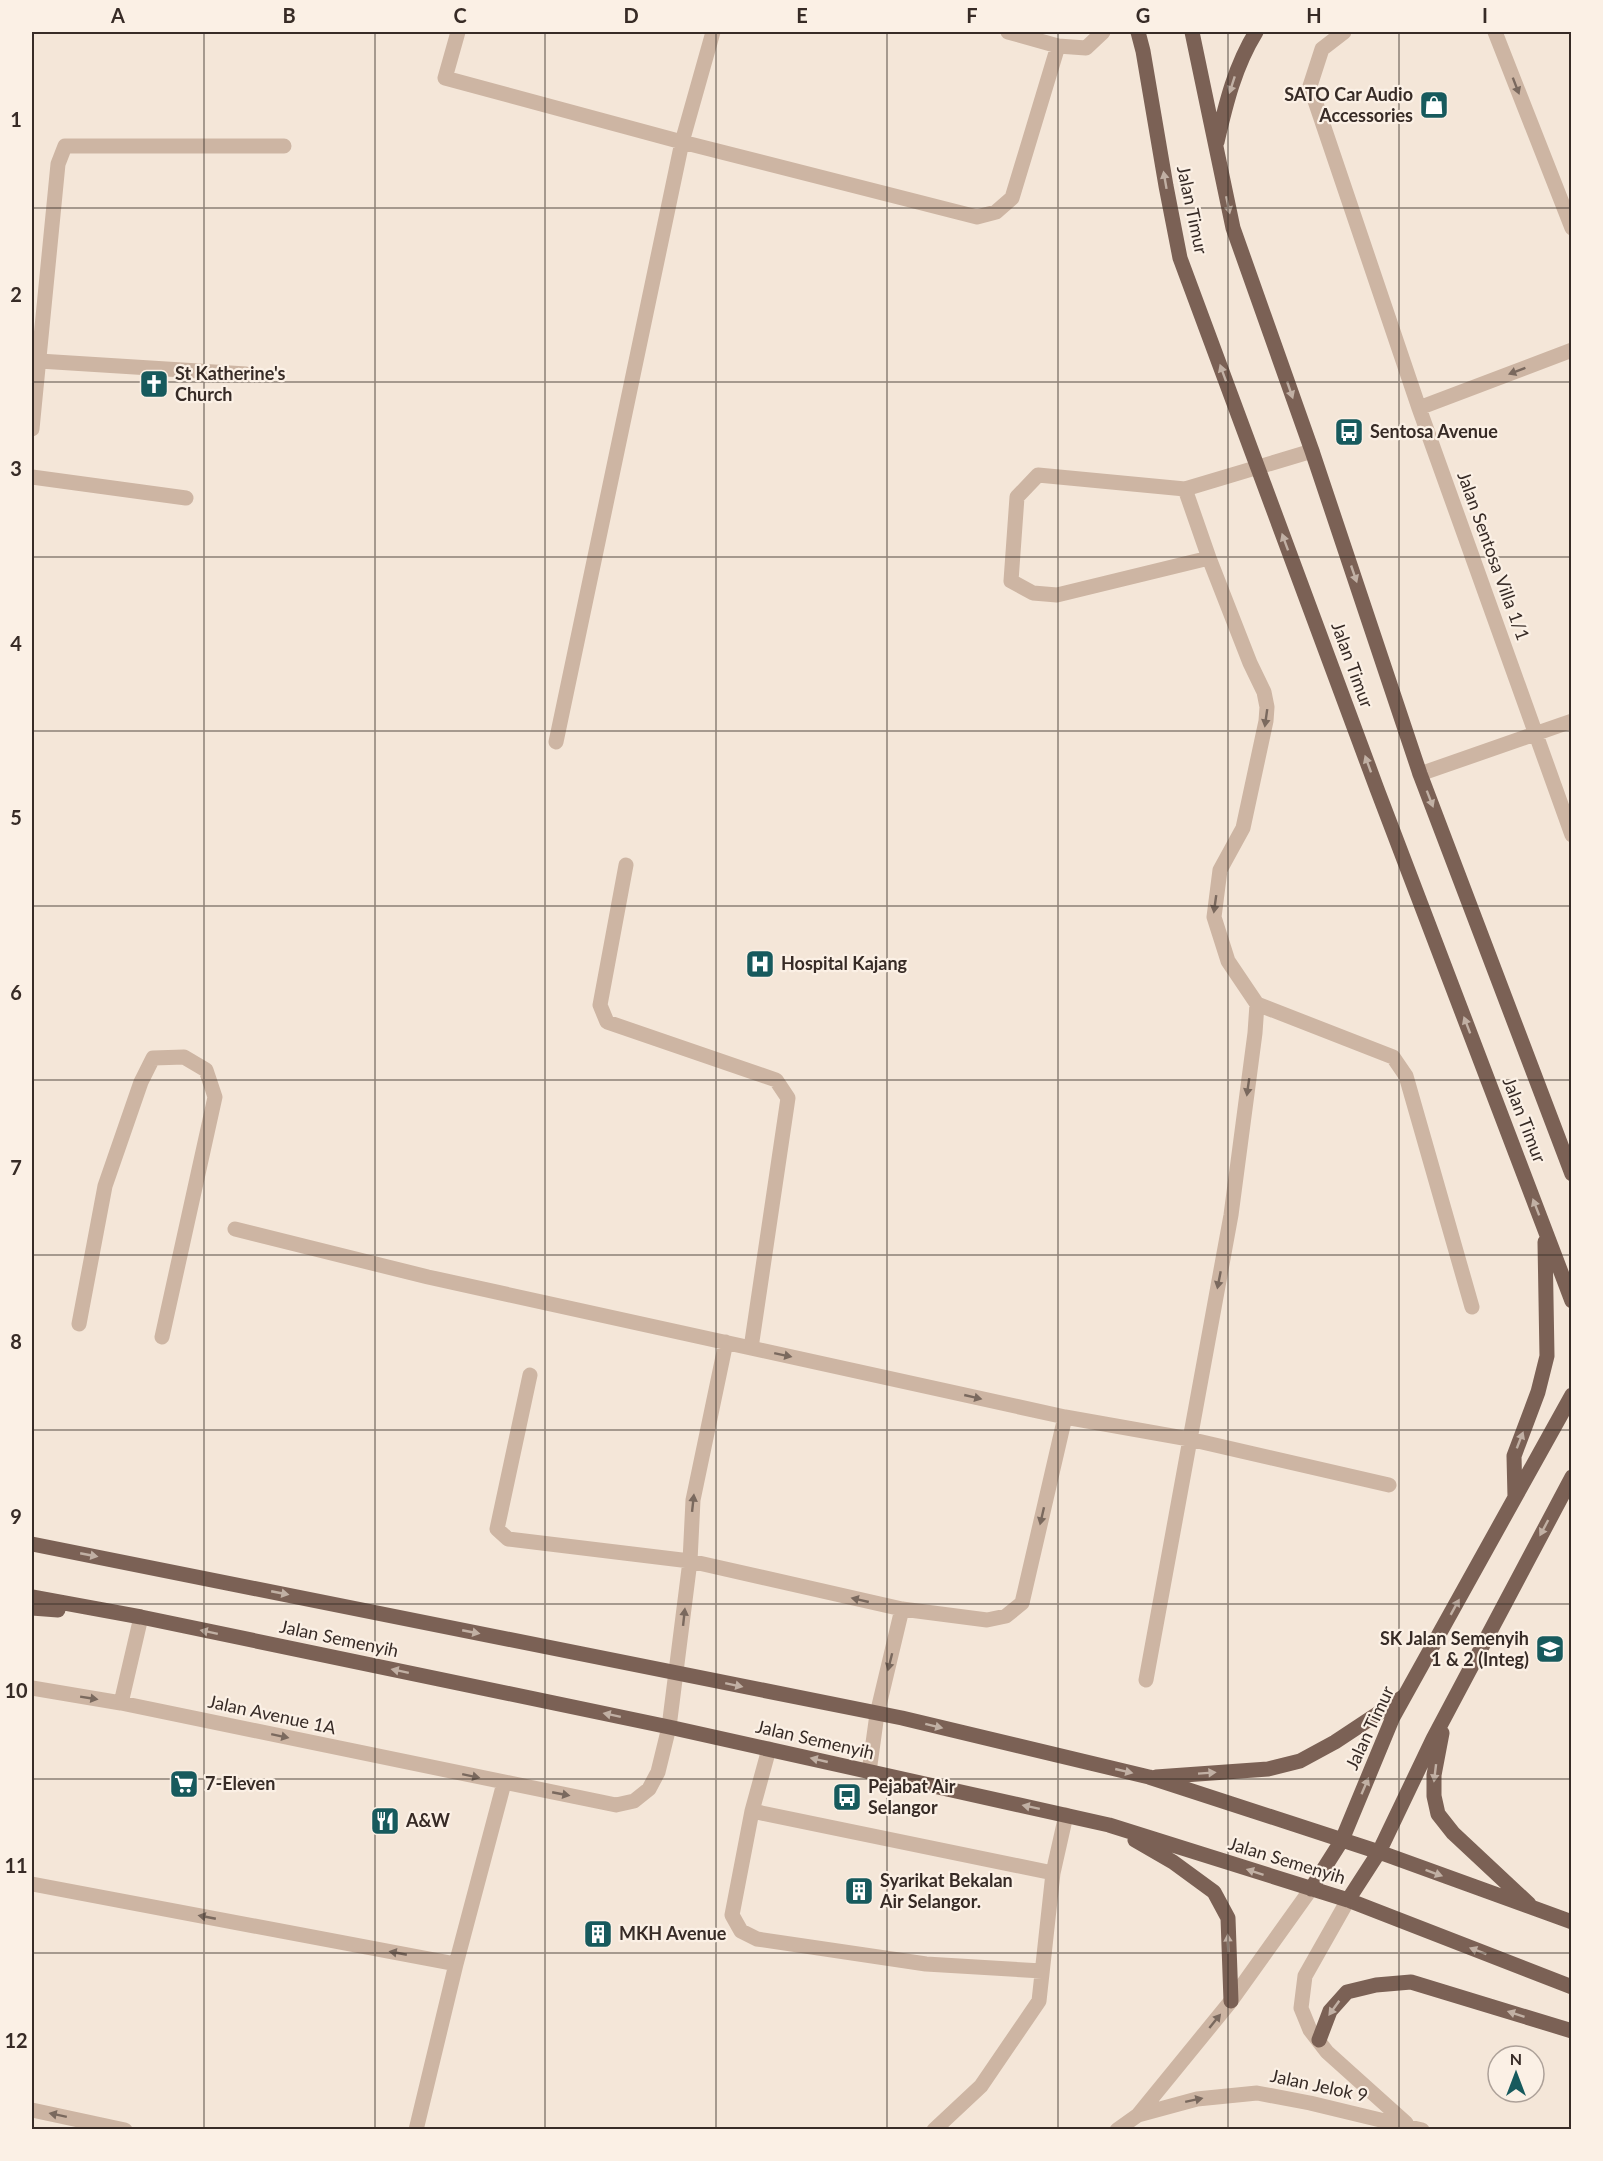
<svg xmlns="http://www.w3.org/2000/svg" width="1603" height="2161" viewBox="0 0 1603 2161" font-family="Lato,sans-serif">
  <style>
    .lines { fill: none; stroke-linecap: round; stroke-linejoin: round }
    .minor { stroke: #cdb5a3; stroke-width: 15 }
    .major { stroke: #7b6155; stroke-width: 15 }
    .oneway { fill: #c1b0a4 }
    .oneway2 { fill: #7a695e }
    .grid { fill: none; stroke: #372b26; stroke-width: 1.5; stroke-opacity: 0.55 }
    .labels { text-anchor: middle; stroke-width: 4.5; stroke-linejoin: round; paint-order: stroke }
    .poi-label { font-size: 18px; font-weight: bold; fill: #372b26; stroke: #fbf0e5; text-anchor: start }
    .street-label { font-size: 18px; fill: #372b26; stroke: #fbf0e5 }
    .neatline { fill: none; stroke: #372b26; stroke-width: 2 }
    .grid-label { font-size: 20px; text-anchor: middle; font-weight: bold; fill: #372b26 }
  </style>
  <rect width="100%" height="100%" fill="#f4e6d8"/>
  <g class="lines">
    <path class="minor" d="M458,32L445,78L682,142L556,742
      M713,32L682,142L977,217L996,212L1012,198L1058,46
      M1008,32L1058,46L1086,48L1103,32
      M1344,32L1322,49L1310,86L1419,408L1572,835
      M1495,32L1572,228
      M39,361L246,374
      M1419,408L1572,350
      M32,429L58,164L65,146H284
      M32,477L186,498
      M1209,558L1057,595L1033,593L1011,581L1017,497L1038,475L1185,489L1312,451
      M1420,774L1572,721
      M626,865L600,1005L607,1022L776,1080L788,1098L751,1348
      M1257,1004L1393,1057L1406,1076L1472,1307
      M235,1229L428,1277L1065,1417L1022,1603L1006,1616L987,1620L902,1609L690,1561L508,1539L497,1529L530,1375
      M79,1324L105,1186L141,1082L153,1058L184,1057L206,1070L215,1097L162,1337
      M1065,1417L1189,1439L1389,1485
      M1146,1680L1231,1215L1255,1033L1257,1004L1228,961L1214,917L1220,870L1243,828L1266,721L1267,707L1264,692L1250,663L1209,558L1185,489
      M32,1688L121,1703L616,1805L634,1801L649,1789L658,1772L669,1727L690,1561L693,1500L726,1342
      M121,1703L141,1617
      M769,1749L752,1811L732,1915L741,1931L757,1939L926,1964L1042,1971
      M869,1772L877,1714L902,1609
      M752,1811L1053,1873
      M32,1884L456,1964
      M1348,1900L1305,1976L1301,2008L1310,2030L1327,2052L1406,2123
      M32,2110L125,2130
      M1138,2115L1197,2099L1257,2093L1310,2103L1422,2130
      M416,2130L456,1964L504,1783
      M934,2130L981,2086L1039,2001L1053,1873L1066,1815
      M1117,2130L1138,2115L1231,2001L1311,1889"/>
    <path class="major" d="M1138,32L1143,51L1166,186L1180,258L1377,789L1572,1301
      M1192,32L1233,228L1312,451L1420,774L1572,1174
      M1217,142C1226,103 1235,66 1256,32
      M1515,1497L1514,1456L1538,1392L1547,1356L1545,1242
      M32,1544L902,1718L1149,1777L1379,1852L1572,1922
      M32,1597L141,1617L669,1727L1109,1825L1348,1900L1572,1987
      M32,1608L58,1610
      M1442,1733L1434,1775V1796L1438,1814L1453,1833L1529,1904
      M1156,1777L1268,1769L1300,1761L1335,1742L1403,1697
      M1135,1840L1173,1862L1214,1892L1228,1918L1231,2001
      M1311,1889L1342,1840L1393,1717L1572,1395
      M1348,1900L1379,1852L1433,1739L1572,1477
      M1319,2040L1330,2011L1347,1992L1376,1985L1411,1982L1572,2031"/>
  </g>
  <defs><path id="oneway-solid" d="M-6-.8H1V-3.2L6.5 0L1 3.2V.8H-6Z" transform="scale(1.5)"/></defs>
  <g class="oneway">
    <use href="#oneway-solid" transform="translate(1232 85) rotate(108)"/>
    <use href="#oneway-solid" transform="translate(1165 180) rotate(-100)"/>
    <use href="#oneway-solid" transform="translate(1228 205) rotate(78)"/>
    <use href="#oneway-solid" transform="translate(1223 373) rotate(-110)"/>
    <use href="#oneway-solid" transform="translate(1290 390) rotate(71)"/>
    <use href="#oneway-solid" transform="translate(1285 542) rotate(-110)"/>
    <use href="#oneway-solid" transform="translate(1354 574) rotate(71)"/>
    <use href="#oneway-solid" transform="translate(1368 764) rotate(-110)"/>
    <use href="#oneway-solid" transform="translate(1430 799) rotate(69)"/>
    <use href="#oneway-solid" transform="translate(1467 1025) rotate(-111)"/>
    <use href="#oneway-solid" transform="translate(1536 1207) rotate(-111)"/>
    <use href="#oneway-solid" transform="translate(1520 1440) rotate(-69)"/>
    <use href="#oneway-solid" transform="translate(1544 1528) rotate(118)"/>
    <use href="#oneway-solid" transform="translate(89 1555) rotate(11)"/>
    <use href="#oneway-solid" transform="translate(280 1593) rotate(11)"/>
    <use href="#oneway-solid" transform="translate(1455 1607) rotate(-61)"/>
    <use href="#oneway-solid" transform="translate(209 1632) rotate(-168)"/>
    <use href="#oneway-solid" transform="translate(471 1632) rotate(11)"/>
    <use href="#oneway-solid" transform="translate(400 1671) rotate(-168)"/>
    <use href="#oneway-solid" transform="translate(734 1685) rotate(12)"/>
    <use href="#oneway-solid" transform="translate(612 1715) rotate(-168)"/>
    <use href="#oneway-solid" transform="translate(934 1726) rotate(14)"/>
    <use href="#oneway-solid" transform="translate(819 1760) rotate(-167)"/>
    <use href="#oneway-solid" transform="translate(1124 1771) rotate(13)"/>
    <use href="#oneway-solid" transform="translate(1207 1773) rotate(-4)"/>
    <use href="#oneway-solid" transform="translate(1435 1773) rotate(97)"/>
    <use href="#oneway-solid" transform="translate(1365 1786) rotate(-67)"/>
    <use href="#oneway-solid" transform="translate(1031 1807) rotate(-168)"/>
    <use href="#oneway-solid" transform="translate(1255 1872) rotate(-162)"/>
    <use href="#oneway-solid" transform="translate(1434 1873) rotate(20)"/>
    <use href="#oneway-solid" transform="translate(1228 1943) rotate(-92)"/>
    <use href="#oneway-solid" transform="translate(1478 1951) rotate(-159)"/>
    <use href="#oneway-solid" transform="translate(1334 2008) rotate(126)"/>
    <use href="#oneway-solid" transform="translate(1516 2014) rotate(-162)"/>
  </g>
  <g class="oneway2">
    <use href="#oneway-solid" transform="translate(1516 86) rotate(69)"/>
    <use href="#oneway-solid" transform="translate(1517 371) rotate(159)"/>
    <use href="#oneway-solid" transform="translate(1266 718) rotate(98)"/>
    <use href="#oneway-solid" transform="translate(1215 904) rotate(98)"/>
    <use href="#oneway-solid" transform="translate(1248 1087) rotate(98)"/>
    <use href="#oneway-solid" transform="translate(1219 1280) rotate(101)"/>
    <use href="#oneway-solid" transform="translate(783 1355) rotate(12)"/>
    <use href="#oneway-solid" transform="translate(973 1397) rotate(13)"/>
    <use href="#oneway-solid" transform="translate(693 1503) rotate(-84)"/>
    <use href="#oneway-solid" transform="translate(1042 1516) rotate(103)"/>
    <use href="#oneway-solid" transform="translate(860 1600) rotate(-167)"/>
    <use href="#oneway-solid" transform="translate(684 1617) rotate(-84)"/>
    <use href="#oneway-solid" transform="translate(890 1662) rotate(104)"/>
    <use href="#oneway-solid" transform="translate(89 1698) rotate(9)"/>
    <use href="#oneway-solid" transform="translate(280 1736) rotate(12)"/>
    <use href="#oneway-solid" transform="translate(471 1776) rotate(12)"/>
    <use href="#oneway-solid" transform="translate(561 1794) rotate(11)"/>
    <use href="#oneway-solid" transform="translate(207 1917) rotate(-169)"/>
    <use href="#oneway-solid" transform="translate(398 1953) rotate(-169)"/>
    <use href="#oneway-solid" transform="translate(1215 2021) rotate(-51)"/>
    <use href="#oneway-solid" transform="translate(1194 2100) rotate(-12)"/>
    <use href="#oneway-solid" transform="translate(58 2115) rotate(-168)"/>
  </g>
  <path class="grid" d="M204,32V2130M375,32V2130M545,32V2130M716,32V2130M887,32V2130M1058,32V2130M1228,32V2130M1399,32V2130M32,208H1572M32,382H1572M32,557H1572M32,731H1572M32,906H1572M32,1080H1572M32,1255H1572M32,1430H1572M32,1604H1572M32,1779H1572M32,1953H1572"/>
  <defs>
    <g id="shop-square" transform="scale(1.5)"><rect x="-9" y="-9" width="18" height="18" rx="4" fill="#175a5d" stroke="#fbf0e5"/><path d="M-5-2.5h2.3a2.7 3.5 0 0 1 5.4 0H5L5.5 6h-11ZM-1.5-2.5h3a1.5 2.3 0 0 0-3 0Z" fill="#fff"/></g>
    <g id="church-square" transform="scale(1.5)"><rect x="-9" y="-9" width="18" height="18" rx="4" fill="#175a5d" stroke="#fbf0e5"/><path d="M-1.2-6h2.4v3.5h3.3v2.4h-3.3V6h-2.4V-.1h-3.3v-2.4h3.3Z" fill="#fff"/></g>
    <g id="bus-square" transform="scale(1.5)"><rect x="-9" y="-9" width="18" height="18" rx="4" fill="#175a5d" stroke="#fbf0e5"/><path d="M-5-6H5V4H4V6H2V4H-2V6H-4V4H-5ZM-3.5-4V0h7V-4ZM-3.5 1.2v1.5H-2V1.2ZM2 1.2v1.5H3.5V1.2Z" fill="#fff"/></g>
    <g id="hospital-square" transform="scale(1.5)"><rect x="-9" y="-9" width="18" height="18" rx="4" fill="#175a5d" stroke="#fbf0e5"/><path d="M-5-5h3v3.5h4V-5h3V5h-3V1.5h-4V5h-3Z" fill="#fff"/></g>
    <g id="school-square" transform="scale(1.5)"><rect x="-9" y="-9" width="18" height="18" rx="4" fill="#175a5d" stroke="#fbf0e5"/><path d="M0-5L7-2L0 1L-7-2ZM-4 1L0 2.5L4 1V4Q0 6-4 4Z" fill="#fff"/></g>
    <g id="supermarket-square" transform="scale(1.5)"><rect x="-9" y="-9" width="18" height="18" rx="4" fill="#175a5d" stroke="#fbf0e5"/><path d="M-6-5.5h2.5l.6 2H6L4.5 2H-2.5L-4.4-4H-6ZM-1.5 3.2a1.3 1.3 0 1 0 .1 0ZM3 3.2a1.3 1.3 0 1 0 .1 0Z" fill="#fff"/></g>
    <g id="restaurant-square" transform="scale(1.5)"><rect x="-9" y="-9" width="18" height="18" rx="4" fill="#175a5d" stroke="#fbf0e5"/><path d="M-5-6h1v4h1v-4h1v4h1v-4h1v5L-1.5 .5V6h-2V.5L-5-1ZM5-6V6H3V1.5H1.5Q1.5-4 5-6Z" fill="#fff"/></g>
    <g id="building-square" transform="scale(1.5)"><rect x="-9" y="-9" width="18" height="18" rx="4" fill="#175a5d" stroke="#fbf0e5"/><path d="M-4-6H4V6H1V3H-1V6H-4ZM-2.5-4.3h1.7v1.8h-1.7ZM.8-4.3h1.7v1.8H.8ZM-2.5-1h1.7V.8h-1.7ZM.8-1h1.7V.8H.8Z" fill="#fff"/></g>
  </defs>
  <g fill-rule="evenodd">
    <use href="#shop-square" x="1434" y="105"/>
    <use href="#church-square" x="154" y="384"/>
    <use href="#bus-square" x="1349" y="432"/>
    <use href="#hospital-square" x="760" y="964"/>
    <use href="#school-square" x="1550" y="1649"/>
    <use href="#supermarket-square" x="184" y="1784"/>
    <use href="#bus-square" x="847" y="1797"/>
    <use href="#restaurant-square" x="385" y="1821"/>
    <use href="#building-square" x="859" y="1891"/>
    <use href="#building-square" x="598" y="1934"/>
  </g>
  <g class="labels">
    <g class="poi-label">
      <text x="1413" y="101" text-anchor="end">SATO Car Audio<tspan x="1413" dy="21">Accessories</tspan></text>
      <text x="175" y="380">St Katherine's<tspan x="175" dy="21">Church</tspan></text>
      <text x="1370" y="438">Sentosa Avenue</text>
      <text x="781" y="970">Hospital Kajang</text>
      <text x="1529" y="1645" text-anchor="end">SK Jalan Semenyih<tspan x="1529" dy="21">1 &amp; 2 (Integ)</tspan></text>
      <text x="205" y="1790">7-Eleven</text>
      <text x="868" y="1793">Pejabat Air<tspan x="868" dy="21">Selangor</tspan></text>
      <text x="406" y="1827">A&amp;W</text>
      <text x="880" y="1887">Syarikat Bekalan<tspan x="880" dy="21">Air Selangor.</tspan></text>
      <text x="619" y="1940">MKH Avenue</text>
    </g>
    <g class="street-label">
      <text transform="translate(1192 210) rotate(78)" y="6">Jalan Timur</text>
      <text transform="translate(1493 556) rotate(70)" y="6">Jalan Sentosa Villa 1/1</text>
      <text transform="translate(1352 665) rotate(70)" y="6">Jalan Timur</text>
      <text transform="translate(1524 1120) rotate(69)" y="6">Jalan Timur</text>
      <text transform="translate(339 1639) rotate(12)" y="6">Jalan Semenyih</text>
      <text transform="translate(272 1715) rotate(12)" y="6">Jalan Avenue 1A</text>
      <text transform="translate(1370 1728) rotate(-65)" y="6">Jalan Timur</text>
      <text transform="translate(815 1740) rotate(13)" y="6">Jalan Semenyih</text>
      <text transform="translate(1287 1861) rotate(17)" y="6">Jalan Semenyih</text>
      <text transform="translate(1319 2086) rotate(12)" y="6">Jalan Jelok 9</text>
    </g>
  </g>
  <rect width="1603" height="2161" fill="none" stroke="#fbf0e5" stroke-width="66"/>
  <g transform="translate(1516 2074)"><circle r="28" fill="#fbf0e5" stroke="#ada199" stroke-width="1.5"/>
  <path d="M0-4.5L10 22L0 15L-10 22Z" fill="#175a5d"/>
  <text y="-9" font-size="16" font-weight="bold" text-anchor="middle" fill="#372b26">N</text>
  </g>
  <rect x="33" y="33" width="1537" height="2095" class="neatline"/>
  <g class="grid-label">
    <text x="118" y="23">A</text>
    <text x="289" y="23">B</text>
    <text x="460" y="23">C</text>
    <text x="631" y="23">D</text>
    <text x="802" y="23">E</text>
    <text x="972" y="23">F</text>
    <text x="1143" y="23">G</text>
    <text x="1314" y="23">H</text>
    <text x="1485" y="23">I</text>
    <text x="16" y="127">1</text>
    <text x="16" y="302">2</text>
    <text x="16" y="476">3</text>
    <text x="16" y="651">4</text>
    <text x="16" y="825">5</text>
    <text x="16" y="1000">6</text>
    <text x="16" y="1175">7</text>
    <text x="16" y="1349">8</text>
    <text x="16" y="1524">9</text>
    <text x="16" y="1698">10</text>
    <text x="16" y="1873">11</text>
    <text x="16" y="2048">12</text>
  </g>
</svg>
